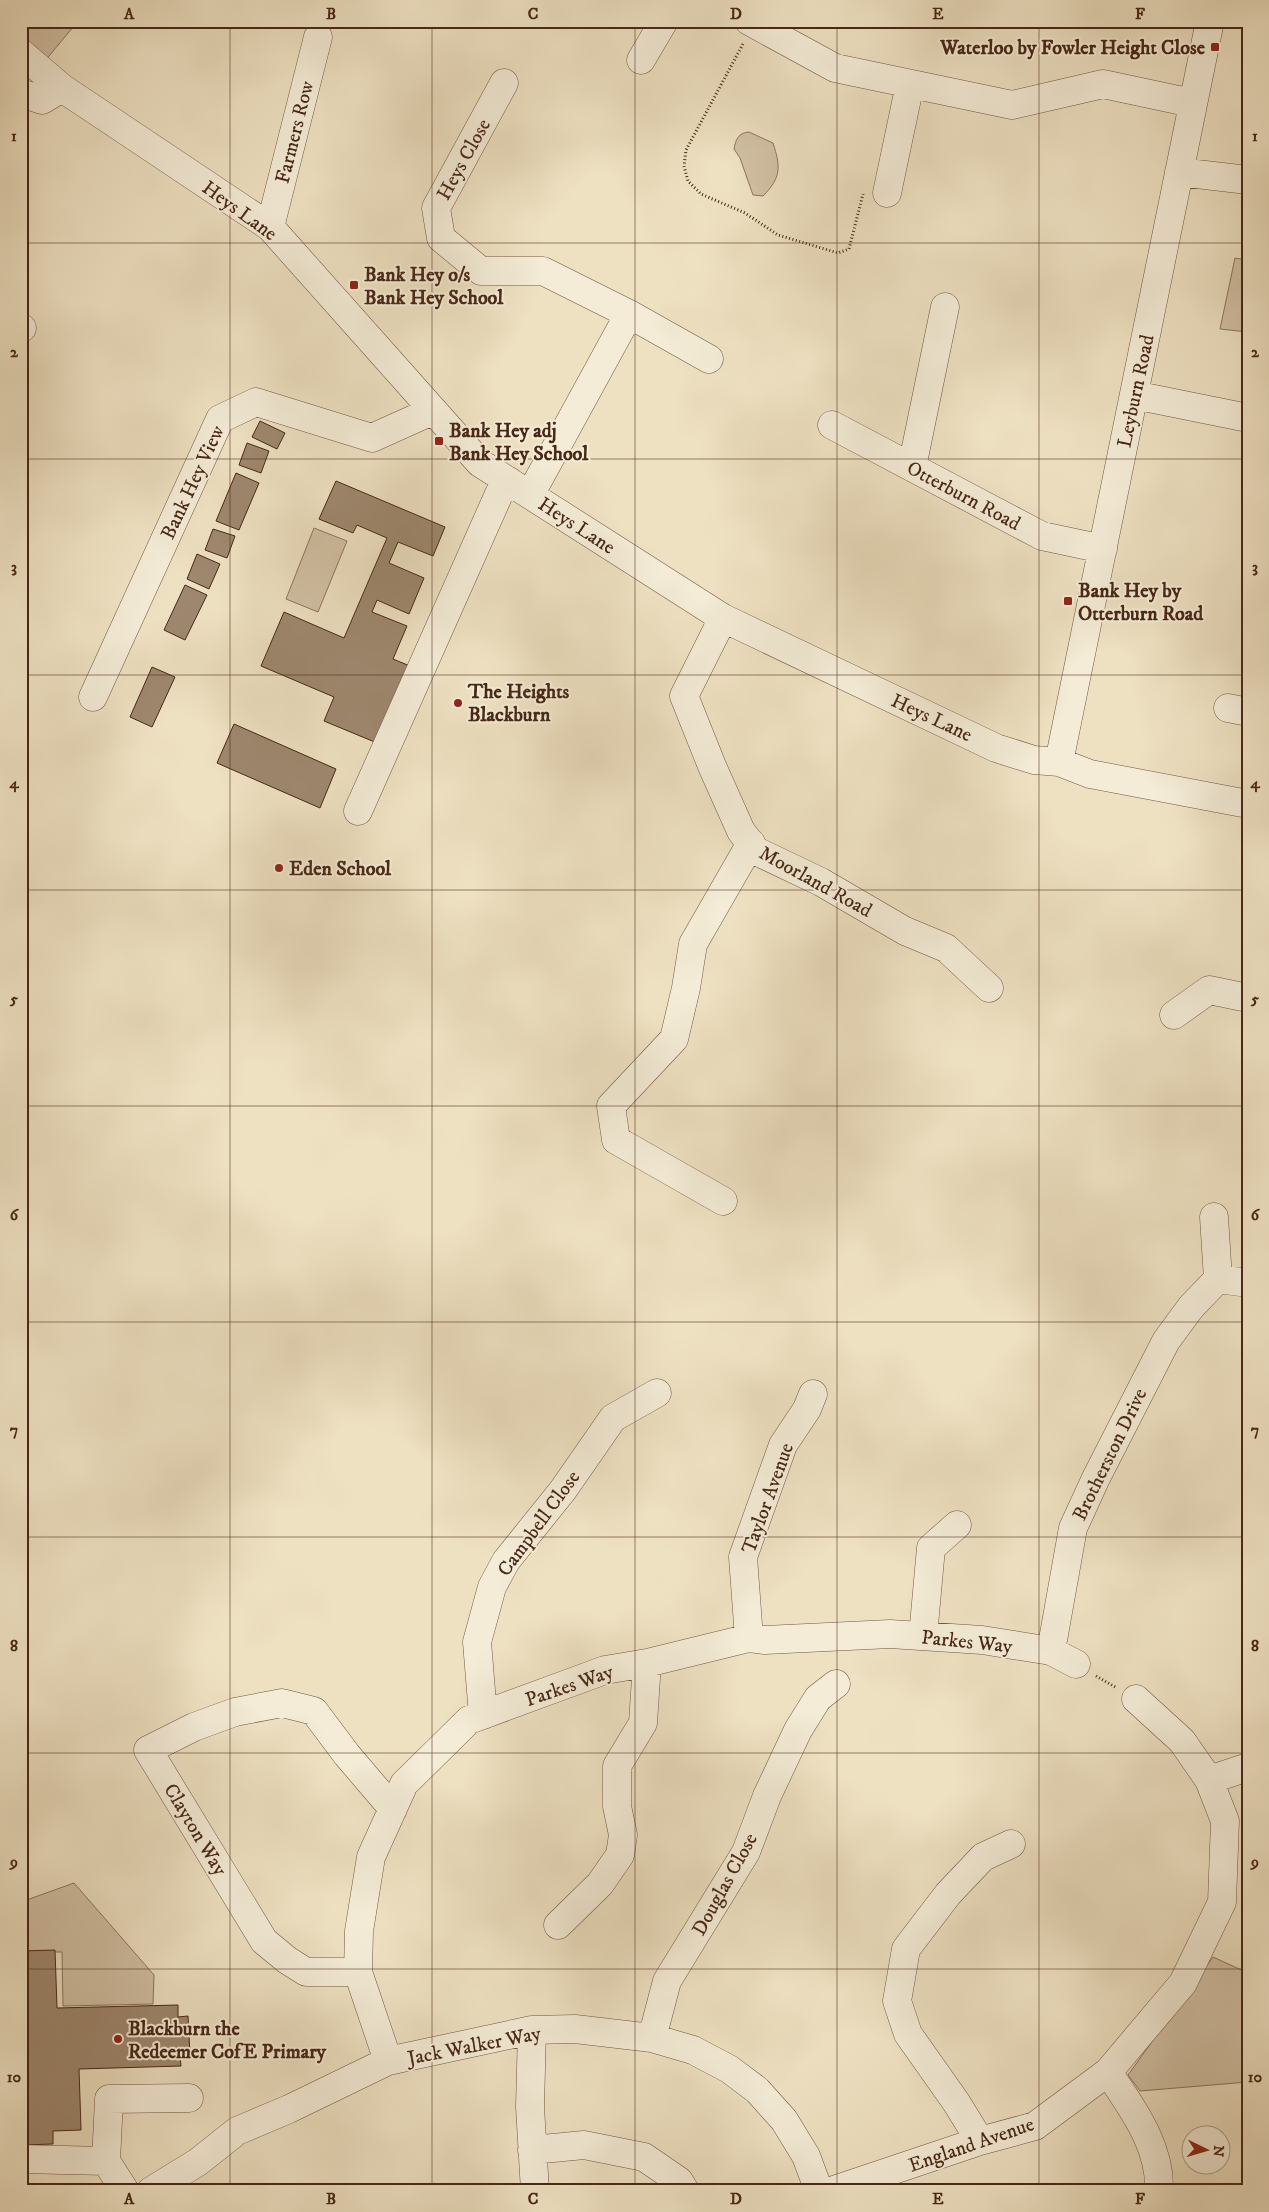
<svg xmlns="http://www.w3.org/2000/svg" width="1269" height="2212" viewBox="0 0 1269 2212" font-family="'IM FELL DW Pica',serif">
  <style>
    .green { fill: #d2c1a5; stroke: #8d745e }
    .building { fill: #9e886f; stroke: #482716 }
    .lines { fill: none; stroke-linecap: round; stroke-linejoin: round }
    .minor-casing { stroke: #725641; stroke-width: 29 }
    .path { stroke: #482716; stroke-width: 3; stroke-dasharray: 1 2.5; stroke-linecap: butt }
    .minor { stroke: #f4ecd7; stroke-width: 28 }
    .grid { fill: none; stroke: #482716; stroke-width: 1; stroke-opacity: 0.55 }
    .poi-dot { fill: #8f2418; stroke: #f4ecd7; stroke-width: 2 }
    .labels { text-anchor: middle; stroke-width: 4; stroke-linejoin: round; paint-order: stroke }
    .poi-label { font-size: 20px; font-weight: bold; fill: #482716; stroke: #f4ecd7; text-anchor: start }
    .street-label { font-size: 20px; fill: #482716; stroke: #f4ecd7 }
    .neatline { fill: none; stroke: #482716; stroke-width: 2 }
    .grid-label { font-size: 16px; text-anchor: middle; font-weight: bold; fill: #482716 }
  </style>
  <rect width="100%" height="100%" fill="#eee1c2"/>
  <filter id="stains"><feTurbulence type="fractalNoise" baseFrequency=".004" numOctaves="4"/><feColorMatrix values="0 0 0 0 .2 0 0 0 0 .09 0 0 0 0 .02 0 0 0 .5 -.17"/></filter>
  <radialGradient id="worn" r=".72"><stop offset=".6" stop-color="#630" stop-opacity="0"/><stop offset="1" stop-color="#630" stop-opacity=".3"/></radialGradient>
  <path class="green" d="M21,21H78L44,62L21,45Z
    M749,132L773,143C781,167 781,178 763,196L753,195L740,158L734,149C736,139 738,133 749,132Z
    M1235,258L1248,260V332L1220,329Z
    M314,528L347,541L318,612L286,599Z
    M74,1883L154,1975L153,2004L63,2006L62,1952H21V1902Z
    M1213,1957L1248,1973V2082L1140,2091L1128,2075Z"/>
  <path class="building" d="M260,421L285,433L277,449L252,437Z
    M247,443L269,451L261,473L239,465Z
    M236,473L259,483L239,530L216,521Z
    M336,481L445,527L433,556L398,542L389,563L424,578L409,614L377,600L372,612L407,626L393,659L410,666L377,743L324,721L334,697L261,666L284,612L344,638L387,538L357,525L353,533L319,519Z
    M213,529L235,536L227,558L205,550Z
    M197,554L220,564L209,589L187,579Z
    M185,585L207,595L185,640L164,630Z
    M152,667L175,677L152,727L130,717Z
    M234,724L336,769L320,808L217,763Z
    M55,1950L57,2008L178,2005V2017L188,2016L190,2055L180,2056L181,2066L79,2069L81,2130L53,2131V2144L21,2145V1951Z"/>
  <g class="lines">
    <g class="minor-casing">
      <path id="minor" d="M749,21L835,68L1012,105L1103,84L1192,103
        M21,53L62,88L270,227L480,463L723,618L996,748L1034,760L1059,762L1090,774L1248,804
        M641,60L664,21
        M504,83L436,208L441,238L481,271H543L629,314L709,359
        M21,93L42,100L62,88
        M1179,172L1248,180
        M887,193L910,84
        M270,227L318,37
        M21,328H22
        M1134,395L1248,418
        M832,425L1042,536L1103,549
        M912,467L945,307
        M530,495L629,314
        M723,618L684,696L712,766L741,831L756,851L821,882L905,931L946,948L989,988
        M93,697L220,419L256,402L372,438L432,411
        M1228,708L1248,712
        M1059,762L1210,21
        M358,811L499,494L509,481
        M1174,1015L1209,990L1248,998
        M723,1201L616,1140L611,1106L674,1039L686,988L693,944L751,843
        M1214,1217L1218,1279
        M923,1636L931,1548L957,1525
        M749,1638L743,1557L783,1445L807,1409L813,1394
        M1051,1651L1073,1528L1096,1478L1166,1341L1191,1307L1218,1279L1248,1283
        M483,1715L477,1642L492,1587L506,1561L563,1490L613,1418L657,1393
        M1209,1780L1248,1767
        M558,1925L600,1884L620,1855L623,1835L617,1806V1766L643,1723L647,1663
        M358,1972H306L287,1960L264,1941L148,1750L194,1727L235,1712L282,1703L314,1711L347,1755L393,1809
        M532,2030L530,2107L535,2191
        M652,2038L667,1981L746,1852L767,1796L798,1730L818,1698L836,1684
        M388,2061L358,1972L359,1931L371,1857L404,1784L469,1720L605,1670L647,1663L749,1638L765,1640L890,1634L982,1640L1051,1651L1076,1664
        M1108,2072C1132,2108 1161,2146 1159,2191
        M980,2141L956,2102L908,2034L897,2001L906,1949L948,1894L983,1857L1011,1844
        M532,2150L584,2145L644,2157L679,2181L685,2191
        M21,2159L106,2161
        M125,2191L106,2161L109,2099L189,2098
        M151,2191L198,2162L237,2131L289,2109L388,2061L532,2030L575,2029L652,2038L693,2050L729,2069L757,2090L784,2120L806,2156L819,2191
        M831,2191L980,2141L1035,2126L1108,2072L1183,1983L1222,1902L1225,1821L1209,1780L1182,1741L1136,1699"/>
    </g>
    <path class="path" d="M743,44L686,150L684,166L688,181L701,194L745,213L778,235L838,253L849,249L863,194
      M1096,1676L1117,1688"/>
    <use href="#minor" class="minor"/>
  </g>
  <path class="grid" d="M230,21V2191M432,21V2191M635,21V2191M837,21V2191M1039,21V2191M21,243H1248M21,459H1248M21,675H1248M21,890H1248M21,1106H1248M21,1322H1248M21,1537H1248M21,1753H1248M21,1969H1248"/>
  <g class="poi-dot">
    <rect x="1210" y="42" width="10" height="10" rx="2.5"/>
    <rect x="349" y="280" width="10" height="10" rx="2.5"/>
    <rect x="434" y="436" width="10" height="10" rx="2.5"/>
    <rect x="1063" y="596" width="10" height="10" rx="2.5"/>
    <circle cx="458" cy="703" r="5"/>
    <circle cx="279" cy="868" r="5"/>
    <circle cx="118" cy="2039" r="5"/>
  </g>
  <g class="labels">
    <g class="poi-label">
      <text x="1205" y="54" text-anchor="end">Waterloo by Fowler Height Close</text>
      <text x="364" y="281">Bank Hey o/s<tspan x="364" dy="23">Bank Hey School</tspan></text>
      <text x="449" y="437">Bank Hey adj<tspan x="449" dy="23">Bank Hey School</tspan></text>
      <text x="1078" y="597">Bank Hey by<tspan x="1078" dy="23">Otterburn Road</tspan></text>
      <text x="468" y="698">The Heights<tspan x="468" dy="23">Blackburn</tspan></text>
      <text x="289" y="875">Eden School</text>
      <text x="128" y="2035">Blackburn the<tspan x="128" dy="23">Redeemer CofE Primary</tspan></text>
    </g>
    <g class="street-label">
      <text transform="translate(294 132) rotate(-76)" y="7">Farmers Row</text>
      <text transform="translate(463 159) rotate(-61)" y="7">Heys Close</text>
      <text transform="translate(240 210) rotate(36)" y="7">Heys Lane</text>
      <text transform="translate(1135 391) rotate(-78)" y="7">Leyburn Road</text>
      <text transform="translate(192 482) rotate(-65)" y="7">Bank Hey View</text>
      <text transform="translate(964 495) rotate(28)" y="7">Otterburn Road</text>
      <text transform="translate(577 525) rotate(33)" y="7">Heys Lane</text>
      <text transform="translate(932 717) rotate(25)" y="7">Heys Lane</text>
      <text transform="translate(816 881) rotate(29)" y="7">Moorland Road</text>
      <text transform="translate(1109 1454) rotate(-64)" y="7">Brotherston Drive</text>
      <text transform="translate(767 1498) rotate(-70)" y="7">Taylor Avenue</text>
      <text transform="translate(538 1523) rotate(-54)" y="7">Campbell Close</text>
      <text transform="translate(967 1641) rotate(6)" y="7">Parkes Way</text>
      <text transform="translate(569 1685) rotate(-19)" y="7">Parkes Way</text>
      <text transform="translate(196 1829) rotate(59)" y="7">Clayton Way</text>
      <text transform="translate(724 1884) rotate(-61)" y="7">Douglas Close</text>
      <text transform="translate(474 2045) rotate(-11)" y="7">Jack Walker Way</text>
      <text transform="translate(971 2144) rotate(-19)" y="7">England Avenue</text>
    </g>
  </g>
  <rect width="1269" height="2212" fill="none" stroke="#eee1c2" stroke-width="55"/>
  <g transform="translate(1206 2150) rotate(95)"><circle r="24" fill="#f4ecd7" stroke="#af9d8a"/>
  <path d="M0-4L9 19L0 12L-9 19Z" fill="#8f2418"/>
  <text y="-8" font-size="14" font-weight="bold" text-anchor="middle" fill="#482716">N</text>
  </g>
  <rect x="28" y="28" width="1214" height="2156" class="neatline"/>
  <g class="grid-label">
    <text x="129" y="19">A</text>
    <text x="331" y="19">B</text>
    <text x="533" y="19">C</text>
    <text x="736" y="19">D</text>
    <text x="938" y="19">E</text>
    <text x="1140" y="19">F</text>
    <text x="14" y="141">1</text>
    <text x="1255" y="141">1</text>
    <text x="14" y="357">2</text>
    <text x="1255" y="357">2</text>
    <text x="14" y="572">3</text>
    <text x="1255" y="572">3</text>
    <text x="14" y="788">4</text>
    <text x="1255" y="788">4</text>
    <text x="14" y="1004">5</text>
    <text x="1255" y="1004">5</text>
    <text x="14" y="1220">6</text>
    <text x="1255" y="1220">6</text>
    <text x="14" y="1435">7</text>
    <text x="1255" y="1435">7</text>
    <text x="14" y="1651">8</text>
    <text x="1255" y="1651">8</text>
    <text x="14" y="1867">9</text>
    <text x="1255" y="1867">9</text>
    <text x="14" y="2082">10</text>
    <text x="1255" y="2082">10</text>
    <text x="129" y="2204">A</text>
    <text x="331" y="2204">B</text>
    <text x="533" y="2204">C</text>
    <text x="736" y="2204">D</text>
    <text x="938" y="2204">E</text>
    <text x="1140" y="2204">F</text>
  </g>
  <rect width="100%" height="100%" filter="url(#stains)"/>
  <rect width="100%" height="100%" fill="url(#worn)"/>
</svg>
